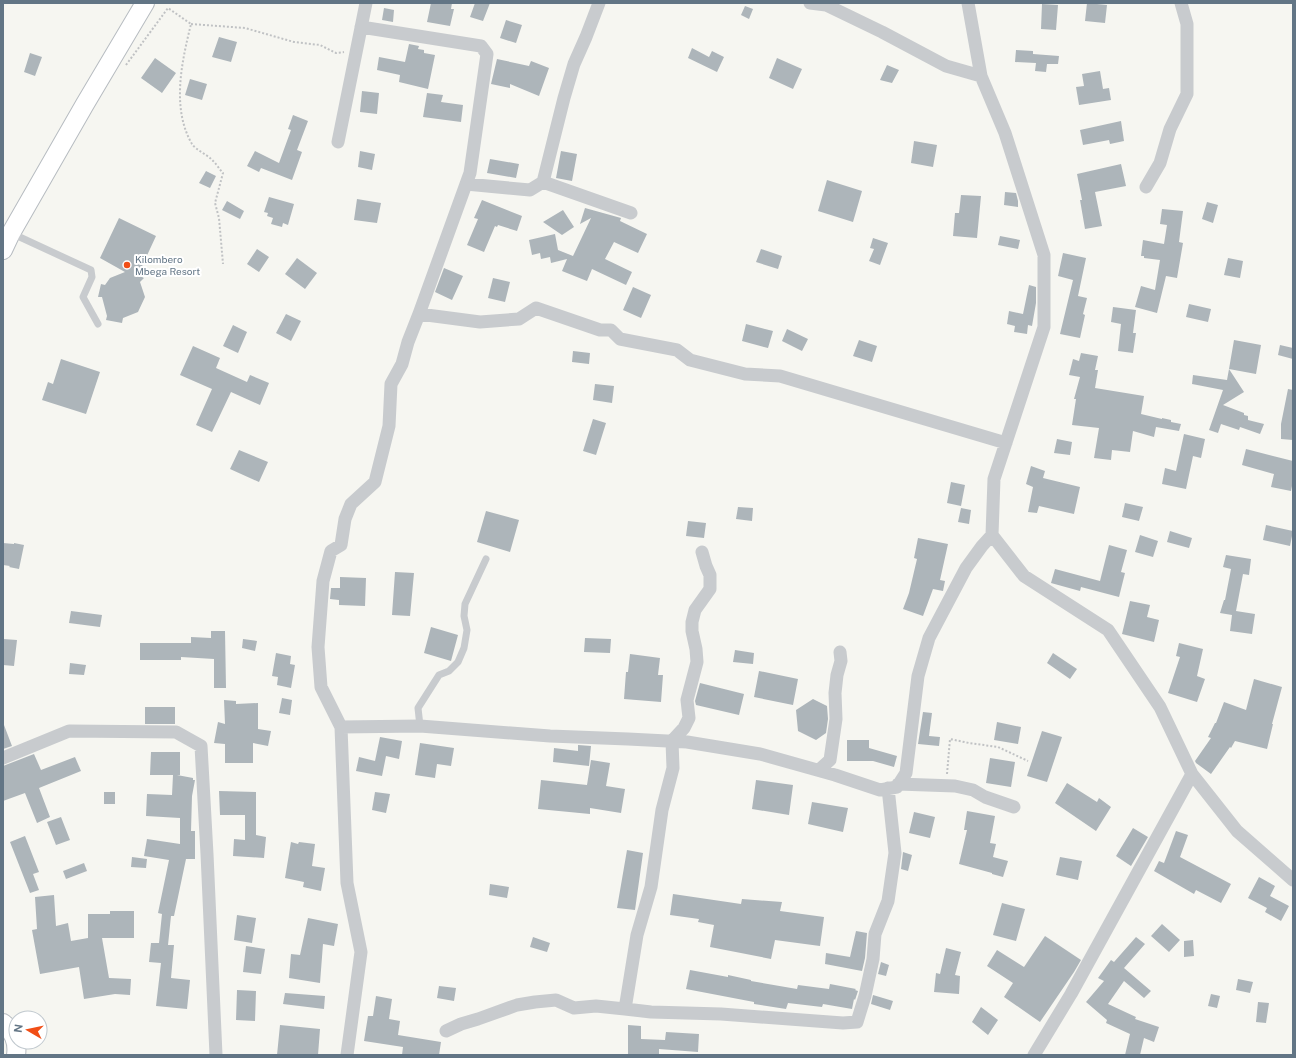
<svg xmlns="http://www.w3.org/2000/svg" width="1296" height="1058" viewBox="0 0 1296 1058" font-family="'Public Sans',sans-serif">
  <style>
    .building { fill: #adb5ba }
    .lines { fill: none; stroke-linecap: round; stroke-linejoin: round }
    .secondary-casing { stroke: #b7bcc1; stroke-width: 20 }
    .path { stroke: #c0c2c4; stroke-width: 2; stroke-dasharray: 2 2; stroke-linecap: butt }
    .lane { stroke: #c8cbce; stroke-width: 7 }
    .street { stroke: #c8cbce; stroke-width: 13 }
    .secondary { stroke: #fff; stroke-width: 18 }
    .poi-dot { fill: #f14e16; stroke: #fff; stroke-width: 1.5 }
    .labels { text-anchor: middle; stroke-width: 4; stroke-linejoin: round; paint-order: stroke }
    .poi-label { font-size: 10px; fill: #627585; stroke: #fff; text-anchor: start }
  </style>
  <rect width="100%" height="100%" fill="#f6f6f1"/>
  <path class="building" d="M431,3H452L451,9H454L450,26L427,22Z
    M475,3H490L483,21L470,17Z
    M1087,3L1107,5L1105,23L1085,21Z
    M1042,4L1058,5L1056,30L1041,29Z
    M745,6L753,9L749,19L741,15Z
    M384,8L394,10L393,22L382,20Z
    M506,20L522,25L516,43L500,38Z
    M219,37L237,42L231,62L212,57Z
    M409,44L419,46L418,49L424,50V53L435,55L428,89L399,82L400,75L377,70L379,57L405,62Z
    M692,48L709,57L712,51L724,57L717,72L688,58Z
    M1016,50L1033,51V54L1059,56L1058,64H1047L1046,72L1035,71L1036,63L1015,62Z
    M30,53L42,57L35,76L24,72Z
    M155,58L176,73L162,93L141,78Z
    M777,58L802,69L793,89L769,78Z
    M497,59L529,66L531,61L549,68L539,96L510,84V88L491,84Z
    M887,65L899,70L892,83L880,80Z
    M1100,71L1103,89L1109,88L1111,100L1079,105L1076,87L1084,86L1082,74Z
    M190,79L207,84L202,100L185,95Z
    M362,91L379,93L377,114L360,112Z
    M427,93L443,95L441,102L463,105L461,122L423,117Z
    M293,115L308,121L297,150L302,152L292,180L261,168L259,172L247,166L255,151L279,163L291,130L288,129Z
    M1121,121L1124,141L1110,144L1109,140L1083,145L1080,130Z
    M914,141L937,145L933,167L911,163Z
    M360,151L375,154L372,170L358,167Z
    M561,151L577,154L572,181L556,178Z
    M490,159L519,164L516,178L487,173Z
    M1121,164L1126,186L1095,192L1102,226L1085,229L1080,200H1082L1077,174Z
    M206,171L216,176L210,188L199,183Z
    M827,180L862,191L853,222L818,211Z
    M1005,192L1016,193L1018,201V207L1004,205Z
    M961,195L981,196L977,238L953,236L955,213H959Z
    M269,197L294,204L288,225L283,223L282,227L271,224L273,218L267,216L268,213L264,212Z
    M357,199L381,203L377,223L354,220Z
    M482,200L522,216L517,231L498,225L497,227L495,226L484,252L467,245L478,219L474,218Z
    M227,201L244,211L240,219L222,210Z
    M1207,202L1218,205L1213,223L1202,219Z
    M585,208L621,218L620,221L647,234L638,253L614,242L605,259L632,272L626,285L592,269L587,281L562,271L567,259L551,263L550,257L541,259L540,253L532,255L529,240L555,234L558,250L573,256L591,218L580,224Z
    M1162,209L1183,211L1179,242L1183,243L1177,278L1166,276L1157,313L1135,307L1141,286L1155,290L1160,260L1144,258V256H1141L1143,240L1164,244L1167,225L1160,224Z
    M563,210L574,227L562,235L543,222Z
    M119,218L156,236L138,275L144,278L140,282L145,297L138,312L123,318L122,323L106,320L107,316L102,297H98L101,284L105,285L110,278L125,272L100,258Z
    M1000,236L1020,240L1018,249L998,245Z
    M873,238L888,243L880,265L869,261L874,249L870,248Z
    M257,249L269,257L259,272L247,264Z
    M761,249L782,256L778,269L756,262Z
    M1063,253L1086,258L1078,296L1087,298L1083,314L1085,315L1080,338L1060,334L1073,280L1058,276Z
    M297,258L317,273L305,289L285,274Z
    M1228,258L1243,261L1240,278L1224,275Z
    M444,268L463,276L452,300L435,292Z
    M493,278L510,282L505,302L488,298Z
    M1029,285L1036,287V303L1032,326L1028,325L1027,334L1014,332L1015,326L1007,324L1009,311L1023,314Z
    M633,287L651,295L641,318L623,310Z
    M1189,304L1211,309L1208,322L1186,317Z
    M1113,307L1136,310L1133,333H1136L1133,353L1118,351L1121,324L1111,322Z
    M286,314L301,321L291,341L276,333Z
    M746,324L773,331L768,348L742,341Z
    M233,325L247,332L238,353L223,346Z
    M787,329L808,339L802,351L782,341Z
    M859,340L877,346L872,362L853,356Z
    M1234,340L1261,345L1256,374L1229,369Z
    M1280,345L1293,348V359L1278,355Z
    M193,346L220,358L216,368L247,382L250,375L269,383L260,405L231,392L212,432L196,425L212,389L180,375Z
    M573,351L590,353L589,364L572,362Z
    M1081,353L1098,356L1095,370H1098L1095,388L1144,396L1141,414L1162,419V418L1171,420V422L1181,424L1179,431L1156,427L1154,437L1133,431L1130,452L1112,450L1111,460L1094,458L1099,428L1072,425L1076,399H1074L1080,377L1069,375L1073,359L1079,361Z
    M61,359L100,372L86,414L42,400L48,382L53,384Z
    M1229,369L1244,392L1223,405L1244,413V415L1248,416V420L1264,424L1260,434L1240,427L1239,430L1221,424L1218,433L1209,430L1223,390L1192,384L1193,375L1227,380Z
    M595,384L614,386L612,403L593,400Z
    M1288,389L1293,390V440L1281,439V424Z
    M593,419L606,423L596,455L583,451Z
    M1184,434L1205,439L1201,458L1193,456L1186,489L1162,484L1165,468L1176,471Z
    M1057,439L1072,442L1070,455L1054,453Z
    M1246,449L1293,461V481L1291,491L1271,487L1274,474L1242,465Z
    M239,450L268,462L259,482L230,469Z
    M1031,466L1045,471L1043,478L1080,487L1074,514L1039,506L1037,513L1028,512L1033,487L1026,484Z
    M951,482L965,485L961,506L947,503Z
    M1125,503L1143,507L1139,521L1122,517Z
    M738,507L753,508L752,521L736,519Z
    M961,508L971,510L969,524L958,522Z
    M486,511L519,520L510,552L477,542Z
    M688,521L706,523L704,538L686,536Z
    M1266,525L1293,531L1290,546L1263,540Z
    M1170,531L1192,538L1189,548L1167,542Z
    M1140,535L1158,541L1153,557L1135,552Z
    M918,538L948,544L940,580L945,581L943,591L933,589L923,616L903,609L909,593L917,559L914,558Z
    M3,543L14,544V543L24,545L19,569L9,567L10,566L3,565Z
    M1109,545L1127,550L1121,572L1125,573L1119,597L1081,587L1080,591L1051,583L1055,569L1100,581Z
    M1226,555L1251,559L1249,575L1243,574L1236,611L1255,614L1252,634L1230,631L1232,615L1220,613L1224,600H1225L1231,569L1223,567Z
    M395,572L414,573L410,616L392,615Z
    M340,577L366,578L365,606L339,605V600L330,599L331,588H340Z
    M1130,601L1150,605L1147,617L1159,620L1154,642L1122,634Z
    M71,611L102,615L100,627L69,623Z
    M431,627L458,635L451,661L424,653Z
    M211,631H225L226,688H214V659L181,657V660H140V643H191V637L211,638Z
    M585,638L611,639L610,653L584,652Z
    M3,639L17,640L14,666L3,665Z
    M243,639L257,641L255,651L242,648Z
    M1179,643L1203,649L1197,676L1205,679L1197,702L1168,693L1180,657L1176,656Z
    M735,650L754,653L753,664L733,662Z
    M276,653L291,656L290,664L295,665L291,688L277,685L278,677L272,676Z
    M1053,653L1077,669L1070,679L1047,663Z
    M630,654L660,658L658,675H663L661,702L624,699L626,672H628Z
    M70,663L86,665L84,675L69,674Z
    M759,671L798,679L793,705L754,697Z
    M1254,679L1282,687L1272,724H1273L1267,749L1235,741L1231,748L1230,747L1211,774L1196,763L1195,761L1211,738L1208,737L1215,723H1216L1224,702L1246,710Z
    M700,683L744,694L739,715L696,705L695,701Z
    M282,698L292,700L290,715L279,713Z
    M813,699L827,706L828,719L826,733L816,740L798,731L796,710Z
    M224,700L236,701V704L258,703V729L271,731L268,746L253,743V763H225V744L214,743L218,722L225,724Z
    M145,707H175V724H145Z
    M923,712L932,713L929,736L940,737L939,746L918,744Z
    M997,722L1021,727L1018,744L994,740Z
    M4,725L12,746L3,749V726Z
    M1042,731L1062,737L1047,782L1027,776Z
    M380,737L402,741L399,759L386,756L382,776L356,771L359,757L375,761Z
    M847,740H869V748L897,756L894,767L873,761H847Z
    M420,743L454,748L451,766L437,764L435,778L415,775Z
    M578,745L591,746L589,766L553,762L554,748L578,751Z
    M151,752H180V775H177L193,778V780H195L192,796L191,831H195V859H186L174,916H171L168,945H174L171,978L190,980L187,1009L156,1006L161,963L149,962L151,943H159L162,914L158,913L169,860L144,856L147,839L180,844V818L146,816L147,794L172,795L173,775H150Z
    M34,754L41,770L75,757L81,771L39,788L50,817L37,823L25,793L3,801V766Z
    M990,758L1015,762L1011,787L986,783Z
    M591,760L610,763L606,786L625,789L621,813L590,808V814L538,809L541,780L587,785Z
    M756,780L793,785L789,815L752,809Z
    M1067,783L1097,802L1099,798L1111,807L1096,831L1055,803Z
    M219,791L256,792V835L266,837L264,858L233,856L234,839L245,840V815H220Z
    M104,792H115V804H104Z
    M375,792L390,794L386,813L372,810Z
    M812,802L848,808L843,832L808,824Z
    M967,811L995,816L990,843L996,844L993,857L1008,861L1003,877L992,874V873L959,864L967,830H964Z
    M914,812L935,817L930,838L909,833Z
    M61,817L70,840L56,845L47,822Z
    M1133,828L1148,837L1131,866L1116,856Z
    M1176,831L1188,835L1180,857L1231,884L1221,903L1196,890L1194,894L1154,871L1159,861L1164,863Z
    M25,836L39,872L33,874L39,890L30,893L10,842Z
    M291,842L298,844L299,842L315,844L312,866L325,868L321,891L303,887L304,882L285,878Z
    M627,850L643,853L635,910L617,908Z
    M903,852L912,855L908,871L901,869Z
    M132,857L147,859L146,868L131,867Z
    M1060,857L1082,861L1078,880L1056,875Z
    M84,863L87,871L66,879L63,871Z
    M1259,877L1275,886L1270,896L1289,906L1281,921L1265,912L1267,908L1248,898Z
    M490,884L509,887L507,898L489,895Z
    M673,894L741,904L742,899L782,902L780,911L824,917L820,946L775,940L771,959L710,947L714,925L698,922L699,919L670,915Z
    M54,895L56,926L68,923L71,941L88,938V914H110V911H134V938H102L109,978L131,979L130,995L115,994L84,999L79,967L40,974L32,930L37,929L35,897Z
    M1002,903L1025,909L1016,941L993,935Z
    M237,915L256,918L252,943L234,940Z
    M308,918L338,924L334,946L323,944L320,983L289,978L291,954L300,955Z
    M1162,924L1180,940L1169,952L1151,936Z
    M856,931L867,933L865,958L862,971L825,964L826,953L850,957Z
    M1045,936L1081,960L1074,972L1040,1022L1004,997L1013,983L987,966L997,950L1024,967Z
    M533,937L550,943L547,952L530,947Z
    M1136,937L1145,944L1124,968L1151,991L1144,998L1124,981L1108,1004L1136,1017L1135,1019L1159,1027L1154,1042L1144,1038L1140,1055H1125L1130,1034L1106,1023L1107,1020L1086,1002L1104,981L1098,978L1111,960L1114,962Z
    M1193,940L1194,956L1184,957V941Z
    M246,946L265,949L261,974L243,972Z
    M946,948L961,952L955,975L960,976L959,994L934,992L936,973L940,974Z
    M881,962L889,965L886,976L878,974Z
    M690,970L728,977V975L751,980V981L797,989L798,985L829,989L830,984L856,989L855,990L858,991L855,1000L854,999L852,1009L823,1004L822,1007L788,1003L786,1009L754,1004V1002L686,989Z
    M1238,979L1253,982L1250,993L1236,990Z
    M439,986L456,988L454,1001L437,998Z
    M237,990L256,991L255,1021L236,1020Z
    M285,993L325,996L324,1009L283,1004Z
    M1211,994L1220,996L1217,1008L1208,1006Z
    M873,995L893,1001L890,1010L871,1004Z
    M376,996L392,999L389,1019L400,1021L398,1035L441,1042L439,1055H402L403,1047L364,1041L368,1016H373Z
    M1258,1002L1269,1003L1266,1023L1256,1022Z
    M981,1007L998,1020L988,1035L972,1022Z
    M280,1025L320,1029L318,1055H277Z
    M628,1025L641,1026V1039L665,1040L666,1032L699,1034L698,1052L659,1049V1055L628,1054Z"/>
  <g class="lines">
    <g class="secondary-casing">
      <path id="secondary" d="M3,250L11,233L85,104L145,3
        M3,1023C13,1031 18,1042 16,1055"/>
    </g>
    <path class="path" d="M191,24L245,28L294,42L320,45L336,53L344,52
      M126,65L168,8L191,24C182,61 171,108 192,144C196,150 206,154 211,159C216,163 219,169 223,173L215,203L219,218L223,264
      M947,774L950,739L969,743L998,747L1028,761"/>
    <path class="lane" d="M11,233L91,270L92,277L83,297L98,324
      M420,726L418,708L439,675L449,671L458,662L464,648L467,630L464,616L465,604L486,559"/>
    <path class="street" d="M810,3L826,5L882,32L946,66L981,76
      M968,3L981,76L1005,133L1044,255V327L994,479L992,535L1024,576L1108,630L1160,707L1192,774L1071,994L1034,1055
      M361,27L481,46L487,54L470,173L419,314
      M338,142L366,3
      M543,182L631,213
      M466,184L530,190L543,182L564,98L574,64L586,37L599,3
      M1146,187L1160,163L1170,129L1187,94V24L1181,3
      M702,552L706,566L710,575V589L695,610L692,622V631L696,649L697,662L687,700L689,718L684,728L672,741L673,768L662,810L651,887L637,935L625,1009L651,1012L721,1014L843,1023L857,1022L865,996L873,959L875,934L888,901L895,853L888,788
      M341,727L321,687L318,647L323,581L331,551L341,545L345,519L351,504L375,482L389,426L391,384L402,364L408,342L419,314L480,322L519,319L536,308L600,330H611L620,339L677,350L690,360L745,374L780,376L1006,443
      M3,758L69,731L176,732L201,746L207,854L216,1055
      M819,770L830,760L836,719L835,693L837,675L841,661L840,652
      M1192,774L1237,831L1293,880
      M898,784L955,786L973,790L985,797L1014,807
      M446,1031L461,1024L478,1019L517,1005L535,1002L556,1000L574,1008L596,1006L625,1009
      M347,1055L361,952L347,883L341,727L420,726L550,736L628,739L687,742L760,754L835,775L880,790L897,787L906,773L918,676L929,638L966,568L982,546L992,535"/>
    <use href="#secondary" class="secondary"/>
  </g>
  <circle class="poi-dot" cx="127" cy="265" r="4"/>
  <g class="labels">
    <g class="poi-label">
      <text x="135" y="263">Kilombero<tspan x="135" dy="12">Mbega Resort</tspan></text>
    </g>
  </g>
  <rect width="1296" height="1058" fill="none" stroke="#627585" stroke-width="8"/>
  <g transform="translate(28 1030) rotate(279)"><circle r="19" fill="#ffffff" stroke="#c0c8ce"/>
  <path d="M0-3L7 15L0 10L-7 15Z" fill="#f14e16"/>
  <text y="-6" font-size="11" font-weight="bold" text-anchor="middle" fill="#627585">N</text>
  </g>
</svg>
